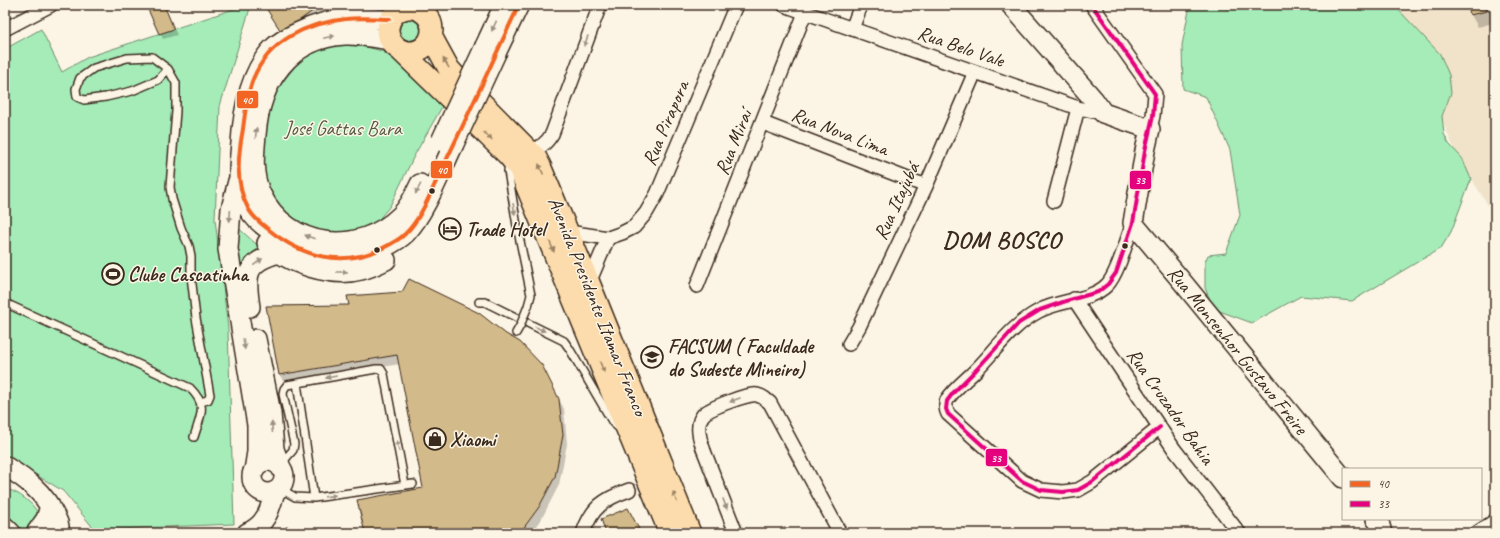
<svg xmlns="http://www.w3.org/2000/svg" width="1500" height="538" viewBox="0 0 1500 538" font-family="Caveat,sans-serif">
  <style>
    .built { fill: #f0e3ca }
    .green { fill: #a5ecb8; stroke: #708b6b }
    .shadow { fill: #0003 }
    .building { fill: #d3ba8a; stroke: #3b2a1e }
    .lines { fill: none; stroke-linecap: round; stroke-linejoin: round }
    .lane-casing { stroke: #3b2a1e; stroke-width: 10 }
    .street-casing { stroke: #3b2a1e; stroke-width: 16 }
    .secondary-casing { stroke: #3b2a1e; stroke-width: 22 }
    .primary-casing { stroke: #3b2a1e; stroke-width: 24 }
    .lane { stroke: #fcf5e5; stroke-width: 7 }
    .street { stroke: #fcf5e5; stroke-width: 13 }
    .secondary { stroke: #fcf5e5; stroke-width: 19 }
    .primary { stroke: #fcdcac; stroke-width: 21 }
    .lane-bridge-casing { stroke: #3b2a1e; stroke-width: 10; stroke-linecap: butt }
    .secondary-bridge-casing { stroke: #3b2a1e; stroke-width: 22; stroke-linecap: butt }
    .lane-bridge { stroke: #fcf5e5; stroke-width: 7 }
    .secondary-bridge { stroke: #fcf5e5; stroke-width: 19 }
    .bus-1-casing { stroke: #fcf5e5; stroke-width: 7 }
    .bus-2-casing { stroke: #fcf5e5; stroke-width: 7 }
    .bus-1 { stroke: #f26522; stroke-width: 4 }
    .bus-2 { stroke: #e5007d; stroke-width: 4 }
    .oneway { fill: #9c9082 }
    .oneway2 { fill: #9c8365 }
    .bus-dot { fill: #3b2a1e; stroke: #fcf5e5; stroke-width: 1.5 }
    .labels { text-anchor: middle; stroke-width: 3; stroke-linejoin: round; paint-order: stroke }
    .street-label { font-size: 20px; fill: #3b2a1e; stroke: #fcf5e5 }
    .park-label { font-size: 20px; fill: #565a44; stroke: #fcf5e5 }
    .poi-label { font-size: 20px; font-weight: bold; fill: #3b2a1e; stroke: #fcf5e5; text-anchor: start }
    .district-label { font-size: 24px; font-weight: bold; letter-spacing: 1px; fill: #3b2a1e; stroke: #fcf5e5 }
    .line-badge { stroke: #fcf5e5; stroke-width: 1.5 }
    .badge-label { font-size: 11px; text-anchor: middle; font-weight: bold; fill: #fff }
  </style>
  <rect width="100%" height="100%" fill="#fcf5e5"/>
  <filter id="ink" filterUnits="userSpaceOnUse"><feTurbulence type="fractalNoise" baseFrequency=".025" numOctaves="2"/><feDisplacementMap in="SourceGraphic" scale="8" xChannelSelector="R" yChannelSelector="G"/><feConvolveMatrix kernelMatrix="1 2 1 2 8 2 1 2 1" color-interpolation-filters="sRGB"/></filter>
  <g filter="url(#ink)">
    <path class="built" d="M1393,5H1495V216L1458,158Z"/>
    <path class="green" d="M246,5H251L220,106L215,219L228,328L234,524L95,530L63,491L5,456V49L41,29L62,72L88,57Z
      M1190,5H1394L1440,54L1449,75L1451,93L1442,116L1444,134L1449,144L1462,158L1471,179L1451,232L1441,248L1352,301L1301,296L1252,323L1214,309L1205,288V262L1208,255L1226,253L1240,215L1230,150L1206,97L1183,89L1182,45Z
      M395 32a15 15 0 1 1 30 0a15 15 0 1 1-30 0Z
      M331,45L363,46L382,51L399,62L411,75L443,105L414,156L390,206L375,224L354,235L336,236L296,224L273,201L264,172V131L274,93L301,59Z
      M235,225L265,252L244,280L231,250Z
      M5,489C18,491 35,504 39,516L27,532L13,525L5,517Z"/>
    <path class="shadow" d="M147,5H163L177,35L163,39Z
      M270,5H400L325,19L289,44Z
      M1469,5H1489L1493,23L1478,27L1471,15Z
      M267,307L546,374L564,409L567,444L559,485L543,516L531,533H366L424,488L400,364L284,383L280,375Z"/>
    <path class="building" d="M146,5H164L174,29L159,34Z
      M269,5H331L318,7L282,33L266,8Z
      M1468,5H1486L1487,11L1470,15Z
      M409,279L479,313L506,334L520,342L542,365L559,399L563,435L555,477L539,507L520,533H365L357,500L423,488L397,355L279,375L266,306L349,305L347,296L402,292Z
      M628,508L641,533H606L601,519Z
      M286,527L323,532V533H286Z"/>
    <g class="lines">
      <g class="lane-casing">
        <path id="lane" d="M168,69L158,80L132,91L106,97L84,100L77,97L76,89L80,78L94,68L127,58L152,57L168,69L176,83V111L170,187L172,199L181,228L189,246L191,256V276L196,318L210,395L208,400L200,402
          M509,162L508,171L517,226L531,295L528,306
          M479,302H485L493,306L564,341L569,348L613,423L619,428
          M5,303L190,388C208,406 201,414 194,437
          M516,333L520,326
          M297,383L314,498
          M281,464L293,450L294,444L283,394L284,389L287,385L376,369H381L384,374L405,485
          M279,488L295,497L314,498L413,484"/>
      </g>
      <g class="street-casing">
        <path id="street" d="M784,5L1078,108L1103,113
          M1092,5L1155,94L1153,116L1150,129
          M5,29L51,5
          M852,29L861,5
          M763,123L926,186
          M529,151C540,148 546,144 552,134L600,5
          M1054,201L1078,108
          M1133,223C1127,239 1118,274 1107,285C1091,301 1059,300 1039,311C1012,325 996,350 975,371C966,380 954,389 947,400C945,404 946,410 948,414L1022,481L1041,490L1063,492L1078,490L1092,482L1160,427
          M568,232L608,238L622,233L634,227L646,213L657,194L736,5
          M589,283L608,238
          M697,286L805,13
          M1074,299L1174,449L1239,533
          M849,344L859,327L926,186L975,72
          M583,533C592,507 604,499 629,490
          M736,533L704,451C700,440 695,425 703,415C709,408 749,393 757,395C763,396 766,400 770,403L840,533
          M1477,533L1495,521"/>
      </g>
      <g class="secondary-casing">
        <path id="secondary" d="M1011,5L1094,100L1103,113L1150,129L1145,151L1133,223L1180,279L1343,478
          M390,19C376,19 362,17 348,18C331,20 314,25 299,32C290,36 280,41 273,48C250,72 243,110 241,143C239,166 235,190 249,210C254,218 261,224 268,229C302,257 343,268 383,248C391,244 400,239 406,233C425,213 441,171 453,146
          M390,40C375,38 360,34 345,35C289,38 260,82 256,135C254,156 252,175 261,194C288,250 359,257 401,215C410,206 415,195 420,184
          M485,46L504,5
          M497,51L519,5
          M238,181L231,209L228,249L257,425V452L254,471
          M267,243C288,264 332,278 361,270C370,268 378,264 386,260
          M250,307C245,275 245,262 279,253
          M256,339L271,413L274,449L280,465
          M252 477a16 16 0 1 1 32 0a16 16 0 1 1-32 0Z
          M5,466C26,479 44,492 55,516C58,522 60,526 59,533
          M1376,519L1379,522L1382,533
          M5,527L11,533
          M36,533L46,519L50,506
          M247,533C266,525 270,510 275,491"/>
      </g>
      <g class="primary-casing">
        <path id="primary" d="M388 30a22 22 0 1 1 44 0a22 22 0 1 1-44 0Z
          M431,36L449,69L457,78L536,158L540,166L589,283L690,533
          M400,50L509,156L519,168L670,533"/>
      </g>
      <use href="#lane" class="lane"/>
      <use href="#street" class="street"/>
      <use href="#secondary" class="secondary"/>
      <use href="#primary" class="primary"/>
      <g class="lane-bridge-casing">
        <path id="lane-bridge" d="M520,326L528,306"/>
      </g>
      <g class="secondary-bridge-casing">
        <path id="secondary-bridge" d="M441,141L485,46
          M453,146L497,51"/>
      </g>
      <use href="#lane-bridge" class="lane-bridge"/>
      <use href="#secondary-bridge" class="secondary-bridge"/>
      <g class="bus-1-casing">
        <path id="bus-1" d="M390,19C376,19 361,17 346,19C307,23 269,40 253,79C247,94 245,113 243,129C238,155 235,184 248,208C252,216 260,223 268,229C302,257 342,268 383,248C391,244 399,240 405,234C422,218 431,191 441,171C468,116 493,60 519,5"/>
      </g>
      <g class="bus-2-casing">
        <path id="bus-2" d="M1092,5L1155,94L1153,116L1145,151L1133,223L1116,273L1108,284L1098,292L1066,301L1040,310L1019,323L976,370L953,393L947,401L946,409L948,414L1022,481L1041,490L1063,492L1078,490L1092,482L1160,427"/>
      </g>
      <use href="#bus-1" class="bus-1"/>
      <use href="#bus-2" class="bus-2"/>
    </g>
    <defs><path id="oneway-solid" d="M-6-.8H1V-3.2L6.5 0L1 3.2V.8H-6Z"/></defs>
    <g class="oneway">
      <use href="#oneway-solid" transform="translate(494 26) rotate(115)"/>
      <use href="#oneway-solid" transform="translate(329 37) rotate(-12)"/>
      <use href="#oneway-solid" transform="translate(586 41) rotate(111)"/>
      <use href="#oneway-solid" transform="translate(256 133) rotate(-84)"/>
      <use href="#oneway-solid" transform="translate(418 189) rotate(118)"/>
      <use href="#oneway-solid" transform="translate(514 209) rotate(81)"/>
      <use href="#oneway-solid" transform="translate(230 216) rotate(94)"/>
      <use href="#oneway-solid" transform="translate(310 237) rotate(-160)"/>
      <use href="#oneway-solid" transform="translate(258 262) rotate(-37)"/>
      <use href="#oneway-solid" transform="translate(342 272)"/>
      <use href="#oneway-solid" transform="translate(540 329) rotate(26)"/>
      <use href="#oneway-solid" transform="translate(244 344) rotate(81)"/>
      <use href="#oneway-solid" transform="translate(331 377) rotate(170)"/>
      <use href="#oneway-solid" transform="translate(735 400) rotate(159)"/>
      <use href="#oneway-solid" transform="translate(272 427) rotate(-95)"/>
      <use href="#oneway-solid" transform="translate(398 446) rotate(-101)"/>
      <use href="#oneway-solid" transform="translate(330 496) rotate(-8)"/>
      <use href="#oneway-solid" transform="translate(725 504) rotate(69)"/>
    </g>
    <g class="oneway2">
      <use href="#oneway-solid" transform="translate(446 63) rotate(-121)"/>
      <use href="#oneway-solid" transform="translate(488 136) rotate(44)"/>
      <use href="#oneway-solid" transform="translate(541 169) rotate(-114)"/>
      <use href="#oneway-solid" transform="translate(552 247) rotate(68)"/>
      <use href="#oneway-solid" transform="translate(602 367) rotate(68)"/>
      <use href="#oneway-solid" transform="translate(675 497) rotate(-112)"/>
    </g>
  </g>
  <defs>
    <g id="hotel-ring" transform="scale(1.15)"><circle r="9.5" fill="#fcf5e5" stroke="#3b2a1e" stroke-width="1.5"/><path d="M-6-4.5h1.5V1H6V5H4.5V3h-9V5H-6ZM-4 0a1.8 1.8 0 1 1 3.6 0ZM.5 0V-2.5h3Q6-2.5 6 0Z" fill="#3b2a1e"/></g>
    <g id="stadium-ring" transform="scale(1.15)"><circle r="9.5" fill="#fcf5e5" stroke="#3b2a1e" stroke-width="1.5"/><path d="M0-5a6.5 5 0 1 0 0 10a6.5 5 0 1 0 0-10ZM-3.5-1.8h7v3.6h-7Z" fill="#3b2a1e"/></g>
    <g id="university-ring" transform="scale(1.15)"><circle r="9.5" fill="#fcf5e5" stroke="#3b2a1e" stroke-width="1.5"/><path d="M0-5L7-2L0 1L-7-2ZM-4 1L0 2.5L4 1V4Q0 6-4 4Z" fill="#3b2a1e"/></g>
    <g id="shop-ring" transform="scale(1.15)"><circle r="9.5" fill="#fcf5e5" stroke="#3b2a1e" stroke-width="1.5"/><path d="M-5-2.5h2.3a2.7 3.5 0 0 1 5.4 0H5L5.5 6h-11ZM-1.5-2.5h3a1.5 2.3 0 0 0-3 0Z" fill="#3b2a1e"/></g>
  </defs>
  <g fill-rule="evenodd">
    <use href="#hotel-ring" x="450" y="229"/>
    <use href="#stadium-ring" x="113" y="274"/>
    <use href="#university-ring" x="652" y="357"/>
    <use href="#shop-ring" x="435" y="439"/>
  </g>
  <g class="bus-dot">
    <circle cx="432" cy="191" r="3.5"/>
    <circle cx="1125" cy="246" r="3.5"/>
    <circle cx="377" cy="250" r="3.5"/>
  </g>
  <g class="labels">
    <g class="street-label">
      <text transform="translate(961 46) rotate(19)" y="7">Rua Belo Vale</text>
      <text transform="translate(665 123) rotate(-67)" y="7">Rua Pirapora</text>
      <text transform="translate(840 131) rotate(21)" y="7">Rua Nova Lima</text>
      <text transform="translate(733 142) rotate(-68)" y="7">Rua Miraí</text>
      <text transform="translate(896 201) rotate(-65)" y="7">Rua Itajubá</text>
      <text transform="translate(598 306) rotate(68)" y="7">Avenida Presidente Itamar Franco</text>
      <text transform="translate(1238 350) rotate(51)" y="7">Rua Monsenhor Gustavo Freire</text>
      <text transform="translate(1171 406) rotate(55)" y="7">Rua Cruzador Bahia</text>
    </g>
    <g class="park-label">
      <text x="343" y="135">José Gattas Bara</text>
    </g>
    <g class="poi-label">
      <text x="466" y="236">Trade Hotel</text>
      <text x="128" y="281">Clube Cascatinha</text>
      <text x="668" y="353">FACSUM ( Faculdade<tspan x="668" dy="23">do Sudeste Mineiro)</tspan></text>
      <text x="450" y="446">Xiaomi</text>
    </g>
    <g class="district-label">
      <text x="1002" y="248">DOM BOSCO</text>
    </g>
  </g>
  <g class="line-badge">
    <rect x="236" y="90" width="23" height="19" rx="4" fill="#f26522"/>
    <rect x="430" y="160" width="23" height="19" rx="4" fill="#f26522"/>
    <rect x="1129" y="170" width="23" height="20" rx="4" fill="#e5007d"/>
    <rect x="985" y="448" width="23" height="19" rx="4" fill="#e5007d"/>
  </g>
  <g class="badge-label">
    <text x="247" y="104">40</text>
    <text x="442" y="174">40</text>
    <text x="1140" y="184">33</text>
    <text x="996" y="462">33</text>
  </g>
  <rect width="1500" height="538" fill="none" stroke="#fcf5e5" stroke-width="20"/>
  <rect x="10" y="10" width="1480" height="518" fill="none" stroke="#3b2a1e" stroke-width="1.5" filter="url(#ink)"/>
  <rect x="1342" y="468" width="140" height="52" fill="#fcf5e5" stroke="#afa495"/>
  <rect x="1350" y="481" width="20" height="6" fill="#f26522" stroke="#afa495"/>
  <text x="1378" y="488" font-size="12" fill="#3b2a1e">40</text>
  <rect x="1350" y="501" width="20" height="6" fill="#e5007d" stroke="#afa495"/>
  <text x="1378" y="508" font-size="12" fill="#3b2a1e">33</text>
</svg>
